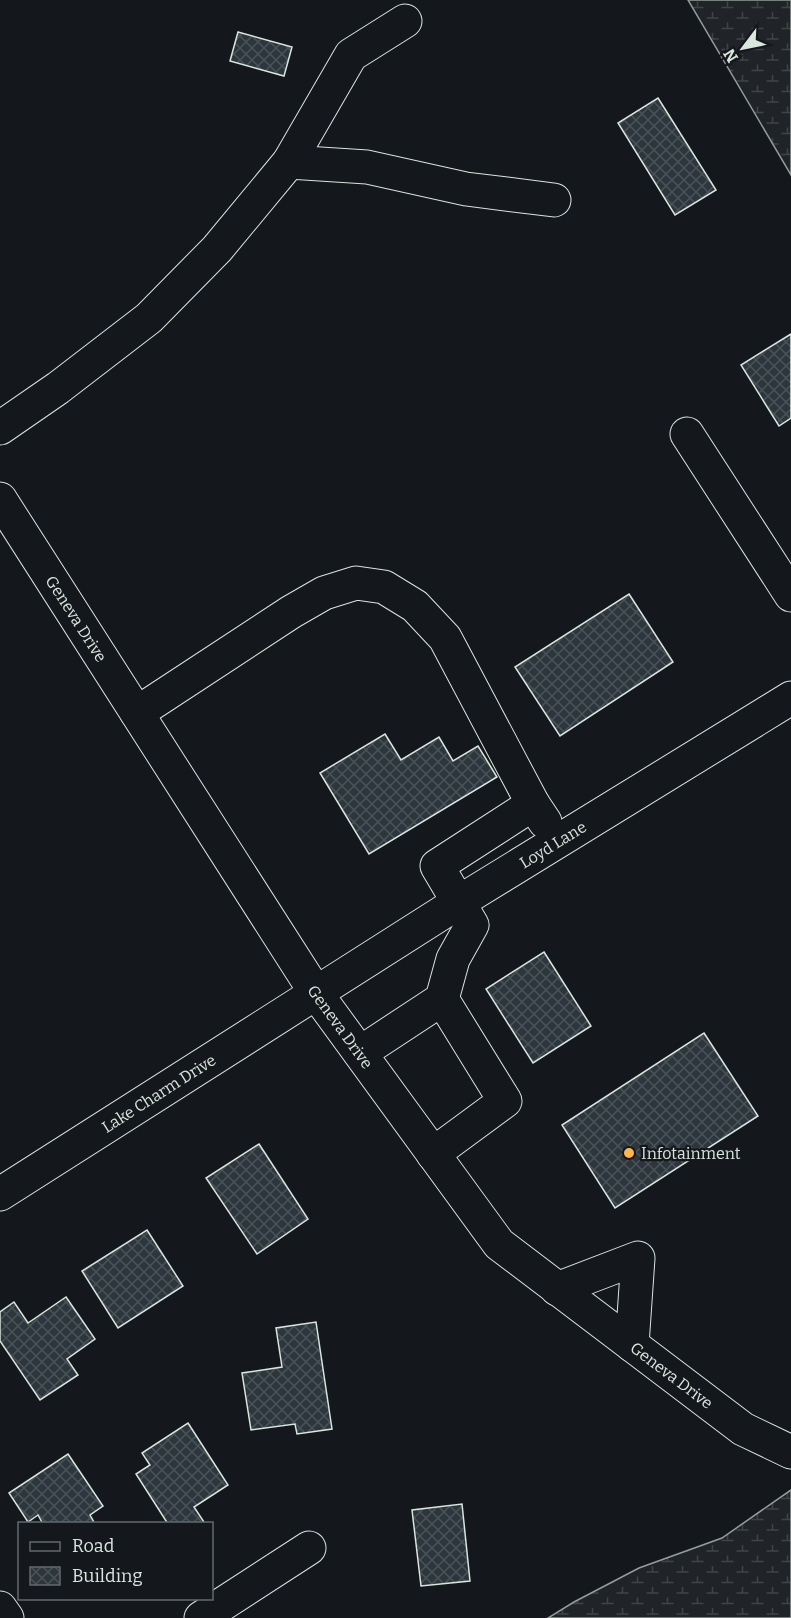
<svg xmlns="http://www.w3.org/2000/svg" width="791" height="1618" viewBox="0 0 791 1618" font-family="Bitter,serif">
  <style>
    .wetland { fill: url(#wetland-marsh); stroke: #939e99; stroke-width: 1.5 }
    .building { fill: url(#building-cross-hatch); stroke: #d8e6dc; stroke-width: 1.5 }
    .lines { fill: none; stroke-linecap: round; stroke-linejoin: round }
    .minor-casing { stroke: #d8e6dc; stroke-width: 35 }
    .major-casing { stroke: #d8e6dc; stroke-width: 35 }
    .minor { stroke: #14181c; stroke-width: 33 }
    .major { stroke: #14181c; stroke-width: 33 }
    .poi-dot { fill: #ffb74d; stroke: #14181c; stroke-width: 2 }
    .labels { text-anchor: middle; stroke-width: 4.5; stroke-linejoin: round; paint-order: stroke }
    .street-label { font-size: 16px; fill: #d8e6dc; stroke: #14181c }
    .poi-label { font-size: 16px; fill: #d8e6dc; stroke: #14181c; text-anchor: start }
  </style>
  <defs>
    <pattern id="wetland-marsh" width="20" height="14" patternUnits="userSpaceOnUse" patternTransform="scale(1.5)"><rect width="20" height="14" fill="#202428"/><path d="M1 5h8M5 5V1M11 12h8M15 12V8" fill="none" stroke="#404447"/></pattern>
    <pattern id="building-cross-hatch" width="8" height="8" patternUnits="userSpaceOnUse" patternTransform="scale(1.5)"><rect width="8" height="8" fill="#2c363c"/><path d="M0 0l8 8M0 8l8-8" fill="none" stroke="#4a5358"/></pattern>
  </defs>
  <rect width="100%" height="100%" fill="#14181c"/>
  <path class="wetland" d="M688,0H791V175Z
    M791,1490V1618H548L574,1602L639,1568L722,1538Z"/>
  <path class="building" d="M238,32L292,47L284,76L230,61Z
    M658,98L716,190L675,215L618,123Z
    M791,334V418L779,426L741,365Z
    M629,594L673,662L560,736L515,667Z
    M385,734L401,760L439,737L453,761L478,746L497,777L369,854L320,773Z
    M544,952L591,1026L533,1063L486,989Z
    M704,1033L758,1116L615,1208L562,1125Z
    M259,1144L308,1219L257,1254L206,1178Z
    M147,1230L183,1286L118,1328L82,1271Z
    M66,1297L95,1339L67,1359L78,1375L40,1400L0,1341V1312L14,1302L28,1323Z
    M316,1322L332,1429L297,1434L295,1424L251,1430L242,1373L282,1367L276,1328Z
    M188,1423L228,1485L194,1507L204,1522L201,1524H168L136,1474L150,1465L142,1453Z
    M68,1454L103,1506L90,1515L95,1524H43L38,1515L28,1522L9,1493Z
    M462,1504L470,1581L421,1586L412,1510Z"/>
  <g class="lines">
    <g class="minor-casing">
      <g id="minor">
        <path d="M289,162L367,167L466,189L554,200"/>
        <path d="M0,428L58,388L149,318L217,249L289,162L351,55L405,21"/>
        <path d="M687,434L791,595"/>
        <path d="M137,713L291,612L324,593L356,583L384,587L415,606L445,638L533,804"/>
        <path d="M360,1053L442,999L453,959L472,925L437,866L533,804L545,822"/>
        <path d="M433,1154L505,1101L442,999"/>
        <path id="s1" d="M0,1194L459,902L791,698"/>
        <path d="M557,1289L638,1258L632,1345"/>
        <path d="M0,1608L7,1618"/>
        <path d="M201,1618L309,1548"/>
      </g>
    </g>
    <g class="major-casing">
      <g id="major">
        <path id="s2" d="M0,499L316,993L499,1244L743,1429L791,1452"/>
      </g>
    </g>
    <use href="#minor" class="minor"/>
    <use href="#major" class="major"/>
  </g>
  <circle class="poi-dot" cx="629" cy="1153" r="6"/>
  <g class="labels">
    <g class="street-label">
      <text dy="6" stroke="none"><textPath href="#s2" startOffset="142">Geneva Drive</textPath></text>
      <text dy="6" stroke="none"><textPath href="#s1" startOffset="654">Loyd Lane</textPath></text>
      <text dy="6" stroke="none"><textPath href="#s2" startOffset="628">Geneva Drive</textPath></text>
      <text dy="6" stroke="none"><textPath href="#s1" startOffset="188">Lake Charm Drive</textPath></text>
      <text dy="6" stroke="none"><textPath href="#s2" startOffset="1114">Geneva Drive</textPath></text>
    </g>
    <g class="poi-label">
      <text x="641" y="1159">Infotainment</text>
    </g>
  </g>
  <rect x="18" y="1522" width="195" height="78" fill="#14181c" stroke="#626a69" stroke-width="1.5"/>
  <rect x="30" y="1542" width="30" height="9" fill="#14181c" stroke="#626a69" stroke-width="1.5"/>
  <text x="72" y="1552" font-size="18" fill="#d8e6dc">Road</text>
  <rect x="30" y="1567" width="30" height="18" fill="url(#building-cross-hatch)" stroke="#626a69" stroke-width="1.5"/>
  <text x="72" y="1582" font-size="18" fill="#d8e6dc">Building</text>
  <g transform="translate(743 48) rotate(238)" stroke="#14181c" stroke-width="4.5" paint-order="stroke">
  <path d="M0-4.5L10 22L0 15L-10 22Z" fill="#d8e6dc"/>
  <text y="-9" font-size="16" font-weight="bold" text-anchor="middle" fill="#d8e6dc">N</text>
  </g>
</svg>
